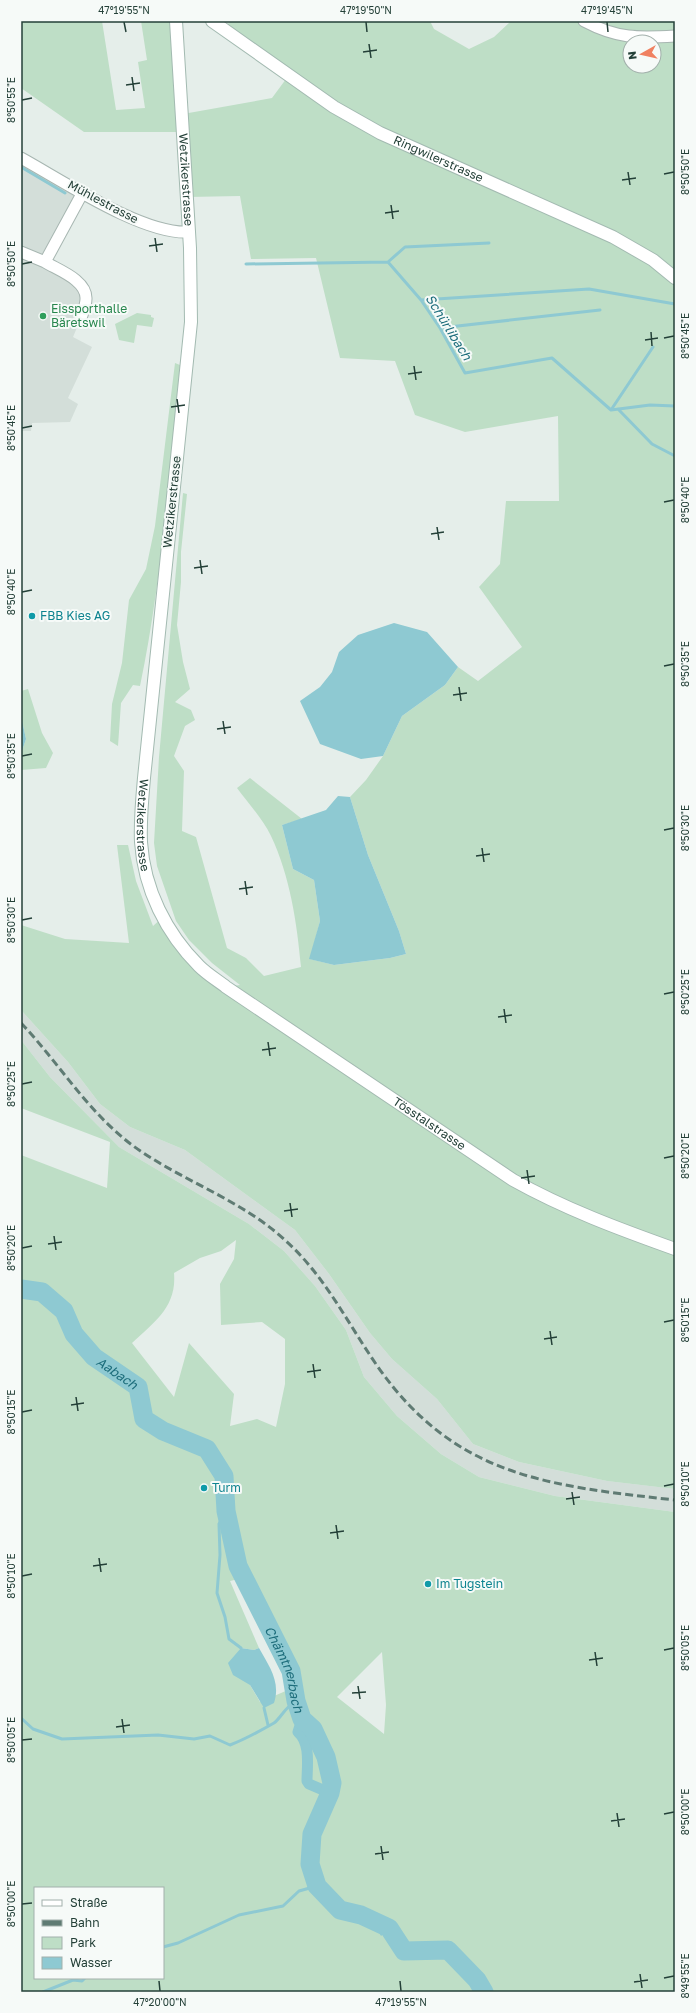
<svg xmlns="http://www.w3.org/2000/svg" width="696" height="2013" viewBox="0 0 696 2013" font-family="'Golos Text',sans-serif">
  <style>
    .built { fill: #d3ded9 }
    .green { fill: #bedec6; fill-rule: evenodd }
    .water { fill: #8ec9d2 }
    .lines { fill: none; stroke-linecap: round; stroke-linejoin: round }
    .stream { stroke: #8ec9d2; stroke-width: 3 }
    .canal { stroke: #8ec9d2; stroke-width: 11 }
    .river { stroke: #8ec9d2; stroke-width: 19 }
    .street-casing { stroke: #a7b6b1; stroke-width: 13 }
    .secondary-casing { stroke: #a3bab1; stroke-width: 14 }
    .street { stroke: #fff; stroke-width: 11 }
    .secondary { stroke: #fff; stroke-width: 12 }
    .rail { stroke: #5f7b73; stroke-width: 3; stroke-dasharray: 8 4; stroke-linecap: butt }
    .ticks { fill: none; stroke: #244038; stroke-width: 1.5 }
    .leisure-dot { fill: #2e9e5b; stroke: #f6faf8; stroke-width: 1.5 }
    .culture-dot { fill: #0f9aa8; stroke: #f6faf8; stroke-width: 1.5 }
    .labels { text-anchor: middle; stroke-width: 4; stroke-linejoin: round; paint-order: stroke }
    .street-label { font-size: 12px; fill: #244038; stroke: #f6faf8 }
    .leisure-label { font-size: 12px; fill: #27864d; stroke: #f6faf8; text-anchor: start }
    .culture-label { font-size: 12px; fill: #0d838f; stroke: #f6faf8; text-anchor: start }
    .water-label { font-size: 13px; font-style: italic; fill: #1e6e7c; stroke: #f6faf8 }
    .neatline { fill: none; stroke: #244038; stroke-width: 1.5 }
    .ticks-label { font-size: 10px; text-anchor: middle; fill: #244038 }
  </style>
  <rect width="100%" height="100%" fill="#e5eeea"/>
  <path class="built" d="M21,158L83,192L45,262L85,290L81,318L73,337L92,347L68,398L78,404L70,422L32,423L31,431H21Z
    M21,1010L68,1062L100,1104L130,1127L185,1150L295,1230L329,1274L370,1333L392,1359L437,1399L473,1444L519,1462L607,1481L675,1489V1512L555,1496L479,1477L441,1454L397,1416L364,1377L346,1330L315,1286L284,1251L249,1224L119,1147L50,1077L21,1040Z"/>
  <path class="green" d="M21,21H102L116,110L145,108L138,62L147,60L141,21H176L183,114L272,98L289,75L223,28L231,21H430L434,29L469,49L494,37L511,21H675V1489L607,1481L519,1462L473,1444L437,1399L392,1359L370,1333L329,1274L295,1230L185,1150L130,1127L100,1104L68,1062L21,1010V925L65,939L129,943L117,845H128L136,881L153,926L163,917L226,987L240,985L212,963L189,940L176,921L157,866L154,843L159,757L183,493L187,494L181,552V582L177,625L183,662L190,689L175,702L191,710L195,720L185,726L174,756L184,771L182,831L196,837L227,948L246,958L264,976L301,967C297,923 290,876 271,836C263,819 248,803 237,788L250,778L302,819L282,825L293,869L314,880L320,921L310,959L334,965L390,958L406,954L399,931L368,855L350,797L366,780L383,756L402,716L445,685L458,667L478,681L522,647L479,587L500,564L506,501H559L558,416L465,432L415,415L395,361L340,358L316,258L251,259L240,196L188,197L178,132H84L21,88ZM630,42H654V66H630Z
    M137,313L151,315V317L154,318L152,327L137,325L134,343L119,340L115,324Z
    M175,363L180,365C169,472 162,581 140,686L133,685L121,703L118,746L110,741L112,704L122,663L129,600L146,569L155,526Z
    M28,689L42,733L53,753L46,768L21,770V754L26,739L21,716V691Z
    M21,1040L50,1077L119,1147L249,1224L284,1251L315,1286L346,1330L364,1377L397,1416L441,1454L479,1477L555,1496L675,1512V1992H21V1155L107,1188L110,1142L21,1108ZM236,1240L234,1259L220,1284L221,1325L262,1322L285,1339V1384L276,1427L257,1419L230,1426L234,1394L189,1343L174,1397L132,1343C154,1322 177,1307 174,1273L200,1258L221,1251ZM243,1578L289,1660L295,1687L260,1702L250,1685L241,1648L254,1650L259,1648L230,1581ZM382,1652L386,1705L384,1734L337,1697ZM35,1888H163V1978H35Z"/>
  <path class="water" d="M394,623L427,632L458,667L445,685L402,716L383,756L361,759L320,744L300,701L320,687L332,672L339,652L358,635Z
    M21,716L26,739L21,754Z
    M338,796L350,797L368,855L399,931L406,954L390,958L334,965L309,959L320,921L314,880L293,869L282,825L326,810Z
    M241,1648L254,1650L259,1648C269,1666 281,1682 274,1703L264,1708L250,1685L233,1675L228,1663Z
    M382,1920H391L396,1922L381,1936L378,1930V1922Z"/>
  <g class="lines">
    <path class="stream" d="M21,167L65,193
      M388,262L405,247L489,243
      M246,264L388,262L421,300L440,328L465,373L552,358L611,410L650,405L675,406
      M421,300L589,289L675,304
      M440,328L600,310
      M618,409L652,444L675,456
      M611,410L653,347
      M226,1511L219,1524L220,1555L217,1593L225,1617L229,1639L241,1648
      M264,1708L268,1725
      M21,1718L33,1729L62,1739L158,1735L194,1739L210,1736L230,1745C246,1739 260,1731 274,1723C281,1718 285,1707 296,1701
      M163,1947L178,1943L239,1915L283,1906L299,1891L317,1886
      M43,1992L73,1980L82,1981L85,1978"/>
    <path class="canal" d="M302,1719L298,1732C311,1743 307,1766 307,1781L309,1784L330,1793"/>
    <path class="river" id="s1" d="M21,1289L42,1292L64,1311L74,1334L94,1357L138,1387L144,1419L163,1431L207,1449L224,1476L226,1511L238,1566L291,1671L296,1701L302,1719L313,1729L326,1757L332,1783L330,1793L312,1834L310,1864L317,1886L340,1910L361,1915L389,1928L404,1951L448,1950L477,1980L484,1992"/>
    <g class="street-casing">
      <path id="street" d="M584,21C618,39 638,38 675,36
        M21,158C63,181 143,235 189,232
        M21,252L45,262L83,192
        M45,262C58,270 87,280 86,299C86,305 83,312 81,318"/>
    </g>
    <g class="secondary-casing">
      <g id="secondary">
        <path id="s2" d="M176,21L190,248L191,322L144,778C142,800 140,821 141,842C144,889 166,933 199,966C207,974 217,980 226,987L513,1180C565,1209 619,1229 675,1249"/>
        <path id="s3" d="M212,21L334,107L380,133L613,237L653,260L675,278"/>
      </g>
    </g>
    <use href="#street" class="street"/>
    <use href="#secondary" class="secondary"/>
    <path class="rail" d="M21,1023C59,1063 87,1111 132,1145C181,1181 241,1199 286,1241C325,1276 348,1324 378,1367C456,1478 551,1486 675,1500"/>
  </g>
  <path class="ticks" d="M124,22L126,32M366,22L367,32M607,22L608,32M369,44L371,58M363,52L377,50M132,77L134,91M126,85L140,83M22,100L32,98M628,172L630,185M664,174L674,172M622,180L636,178M391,205L393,219M385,213L399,211M155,238L157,252M149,246L163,244M22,264L32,262M651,332L652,346M664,338L674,336M645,340L658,338M414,366L416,380M408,374L422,372M177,399L179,413M171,407L185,405M22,428L32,426M664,502L674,500M437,527L439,540M431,534L444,532M200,560L202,574M194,568L208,566M22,592L32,590M664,666L674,664M459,687L461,701M453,695L467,693M223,721L225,734M217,729L231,727M22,756L32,754M664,830L674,828M482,848L484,862M476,856L490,854M245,881L247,895M239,889L253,887M22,920L32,918M664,994L674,992M504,1009L506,1023M498,1017L512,1015M268,1042L270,1056M262,1050L276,1048M22,1084L32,1082M664,1158L674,1156M527,1170L529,1184M521,1178L535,1176M290,1203L292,1217M284,1211L298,1209M54,1236L56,1250M48,1244L62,1242M22,1248L32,1246M664,1322L674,1320M550,1331L552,1345M544,1339L557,1337M313,1364L315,1378M307,1372L321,1370M76,1397L78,1411M71,1405L84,1403M22,1412L32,1410M664,1486L674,1484M572,1492L574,1505M566,1499L580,1497M336,1525L338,1539M330,1533L344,1531M99,1558L101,1572M93,1566L107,1564M22,1576L32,1574M664,1650L674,1648M595,1652L597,1666M589,1660L603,1658M358,1686L360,1699M352,1693L366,1692M122,1719L124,1733M116,1727L130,1725M22,1740L32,1739M617,1813L619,1827M664,1814L674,1812M611,1821L625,1819M381,1846L383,1860M375,1854L389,1852M22,1904L32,1903M640,1974L642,1988M664,1978L674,1976M159,1981L160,1991M400,1981L401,1991M634,1982L648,1980"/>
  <circle class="leisure-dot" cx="43" cy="316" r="4"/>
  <g class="culture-dot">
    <circle cx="32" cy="616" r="4"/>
    <circle cx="204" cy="1488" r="4"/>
    <circle cx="428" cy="1584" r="4"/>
  </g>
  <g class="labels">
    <g class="street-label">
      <text dy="4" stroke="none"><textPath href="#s3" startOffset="266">Ringwilerstrasse</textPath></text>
      <text dy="4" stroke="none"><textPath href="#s2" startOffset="159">Wetzikerstrasse</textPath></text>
      <text transform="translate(103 202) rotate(28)" y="4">Mühlestrasse</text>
      <text transform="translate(172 502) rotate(-84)" y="4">Wetzikerstrasse</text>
      <text dy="4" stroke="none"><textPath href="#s2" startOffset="807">Wetzikerstrasse</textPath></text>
      <text dy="4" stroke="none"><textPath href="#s2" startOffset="1243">Tösstalstrasse</textPath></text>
    </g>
    <g class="leisure-label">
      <text x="51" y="313">Eissporthalle<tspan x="51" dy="14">Bäretswil</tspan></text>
    </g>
    <g class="culture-label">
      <text x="40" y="620">FBB Kies AG</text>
      <text x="212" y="1492">Turm</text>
      <text x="436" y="1588">Im Tugstein</text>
    </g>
    <g class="water-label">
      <text transform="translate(449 327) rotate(58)" y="5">Schürlibach</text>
      <text dy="5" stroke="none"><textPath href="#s1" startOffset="134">Aabach</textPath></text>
      <text dy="5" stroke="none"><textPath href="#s1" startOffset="499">Chämtnerbach</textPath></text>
    </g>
  </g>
  <rect width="696" height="2013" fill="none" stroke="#f6faf8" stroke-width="44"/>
  <rect x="34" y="1887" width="130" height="92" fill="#f6faf8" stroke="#a2b0ab"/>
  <rect x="42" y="1900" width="20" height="6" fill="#ffffff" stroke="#a2b0ab"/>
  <text x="70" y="1907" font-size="12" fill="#244038">Straße</text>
  <rect x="42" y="1920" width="20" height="6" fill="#5f7b73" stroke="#a2b0ab"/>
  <text x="70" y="1927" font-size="12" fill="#244038">Bahn</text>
  <rect x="42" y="1937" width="20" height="12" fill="#bedec6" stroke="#a2b0ab"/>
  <text x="70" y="1947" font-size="12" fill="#244038">Park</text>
  <rect x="42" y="1957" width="20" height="12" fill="#8ec9d2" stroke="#a2b0ab"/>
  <text x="70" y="1967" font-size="12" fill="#244038">Wasser</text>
  <g transform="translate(642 54) rotate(262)"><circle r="19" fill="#f6faf8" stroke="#a2b0ab"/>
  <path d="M0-3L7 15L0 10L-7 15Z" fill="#f08161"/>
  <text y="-6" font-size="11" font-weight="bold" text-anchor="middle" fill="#244038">N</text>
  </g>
  <rect x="22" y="22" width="652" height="1969" class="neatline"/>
  <g class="ticks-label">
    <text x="124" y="14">47°19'55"N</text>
    <text x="366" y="14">47°19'50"N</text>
    <text x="607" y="14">47°19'45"N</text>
    <text transform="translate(11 100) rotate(-90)" y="4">8°50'55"E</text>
    <text transform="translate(685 172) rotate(-90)" y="4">8°50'50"E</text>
    <text transform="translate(11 264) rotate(-90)" y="4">8°50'50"E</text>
    <text transform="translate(685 336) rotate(-90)" y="4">8°50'45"E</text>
    <text transform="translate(11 428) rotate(-90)" y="4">8°50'45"E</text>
    <text transform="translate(685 500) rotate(-90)" y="4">8°50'40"E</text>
    <text transform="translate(11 592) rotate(-90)" y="4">8°50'40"E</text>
    <text transform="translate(685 664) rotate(-90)" y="4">8°50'35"E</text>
    <text transform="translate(11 756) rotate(-90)" y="4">8°50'35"E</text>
    <text transform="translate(685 828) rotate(-90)" y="4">8°50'30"E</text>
    <text transform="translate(11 920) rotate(-90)" y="4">8°50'30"E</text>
    <text transform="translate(685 992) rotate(-90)" y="4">8°50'25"E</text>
    <text transform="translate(11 1084) rotate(-90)" y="4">8°50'25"E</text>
    <text transform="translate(685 1156) rotate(-90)" y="4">8°50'20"E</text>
    <text transform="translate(11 1248) rotate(-90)" y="4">8°50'20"E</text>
    <text transform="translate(685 1320) rotate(-90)" y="4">8°50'15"E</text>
    <text transform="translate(11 1412) rotate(-90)" y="4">8°50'15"E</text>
    <text transform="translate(685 1484) rotate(-90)" y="4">8°50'10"E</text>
    <text transform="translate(11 1576) rotate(-90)" y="4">8°50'10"E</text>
    <text transform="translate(685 1648) rotate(-90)" y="4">8°50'05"E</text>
    <text transform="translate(11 1740) rotate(-90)" y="4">8°50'05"E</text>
    <text transform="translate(685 1812) rotate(-90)" y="4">8°50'00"E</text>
    <text transform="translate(11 1904) rotate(-90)" y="4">8°50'00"E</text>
    <text transform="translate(685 1976) rotate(-90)" y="4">8°49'55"E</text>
    <text x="160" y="2006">47°20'00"N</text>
    <text x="401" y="2006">47°19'55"N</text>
  </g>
</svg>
